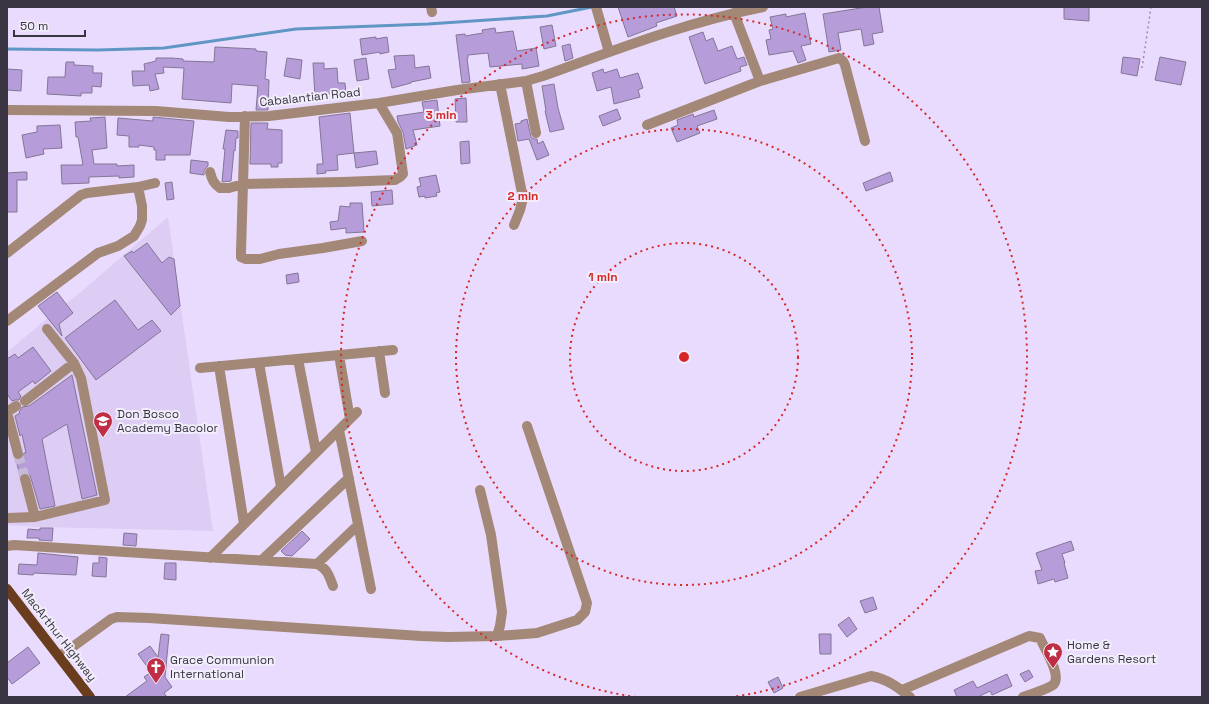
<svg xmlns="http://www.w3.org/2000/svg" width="1209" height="704" viewBox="0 0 1209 704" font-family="'Space Grotesk',sans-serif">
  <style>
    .built { fill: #ddcdf5 }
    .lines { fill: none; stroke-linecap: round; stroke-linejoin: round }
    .stream { stroke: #6096c4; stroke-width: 3 }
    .building { fill: #b69dda; stroke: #837695 }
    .minor-tunnel { stroke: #c6bad8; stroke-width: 10; stroke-dasharray: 10 5; stroke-linecap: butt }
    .path { stroke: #968da5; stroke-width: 1.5; stroke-dasharray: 2 3; stroke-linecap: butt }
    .minor { stroke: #a38877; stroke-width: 10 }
    .major { stroke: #6a3d1e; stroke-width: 10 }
    .ring { fill: none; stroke: #d62828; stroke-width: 2; stroke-dasharray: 2 4 }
    .labels { text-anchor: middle; stroke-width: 4; stroke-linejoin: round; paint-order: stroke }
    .street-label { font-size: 12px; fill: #393441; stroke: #f2edfb }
    .poi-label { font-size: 12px; fill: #393441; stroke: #f2edfb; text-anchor: start }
    .centre { fill: #d62828; stroke: #f2edfb; stroke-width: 2 }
    .ring-label { font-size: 12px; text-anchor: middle; font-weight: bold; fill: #d62828; stroke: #f2edfb; stroke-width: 4; stroke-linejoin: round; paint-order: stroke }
  </style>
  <rect width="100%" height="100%" fill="#e9dbfe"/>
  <path class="built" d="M168,217L213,531L39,527L7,525V352L44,321L82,291Z"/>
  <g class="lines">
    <path class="stream" d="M7,49L98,50L164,48L296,29L428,24L547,16L592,7"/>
  </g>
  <path class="building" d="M618,7H674L677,16L656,23L657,26L628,37Z
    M867,7H879L883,32L872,34L874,44L864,46L861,29L838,33L841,50L829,52L823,14Z
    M1064,7H1089V21L1064,19Z
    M805,13L811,44L801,46L806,60L798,63L793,51L769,55L766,40L771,39L769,30L773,29L770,17L786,14V17Z
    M552,25L556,46L544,49L540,27Z
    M495,28L496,33L513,31L517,51L536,48L539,66L522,69V64L490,67L488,53L468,55V58H467L470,82L462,83L456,35L465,34V36L483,33L482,30Z
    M703,32L706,41L713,38L718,51L732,46L737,59L744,57L747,65L740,67L741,71L705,84L689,37Z
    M376,37V39L387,37L389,52L380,54V52L362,55L360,39Z
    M570,44L573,58L565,61L562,46Z
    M215,47L256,49V51L267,52L265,79L269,80L268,110H256L258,86L232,84L231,103L182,99L184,68L163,67L164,73L155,74L159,89L150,91L149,85L133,86L132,71H145L144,64L156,61V58H172L183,59V61L214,62Z
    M414,55L415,68L429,66L431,78L411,82V83L392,88L388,70L396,69L394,56Z
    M1123,57L1140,59L1137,76L1121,73Z
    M1160,57L1186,62L1181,85L1155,80Z
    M287,58L302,60L300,79L284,76Z
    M366,58L369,79L357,81L354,60Z
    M66,62H74V65L93,66V73H102L101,87L92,86V93H81V96L47,94L48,77H65Z
    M313,63H324V69L337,68L338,83H345L346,93L327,94V96L315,97Z
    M7,69L22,70L21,91L7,90Z
    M603,69L604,73L617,69L620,78L638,73L643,88L638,90L640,97L614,104L611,87L597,91L592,73Z
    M554,84L558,108L564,129L550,132L545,111H546L542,86Z
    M466,98L467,122H456L455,99Z
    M437,100L440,126L413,130L417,145L406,149L403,132L398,122L397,116L424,112L422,102Z
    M617,109L621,119L603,126L599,116Z
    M714,110L717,119L697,126L700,133L677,142L671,128L678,125L677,120L693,114L694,117Z
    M350,113L354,153L337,155L338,170L325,171L326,173L317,174V164H323L319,117Z
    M105,117L107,148L92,150L94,164H117V166L134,165V177L119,178V176L89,177V183L62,184L61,165H83L78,137H76L75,122L91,121L90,118Z
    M153,117L194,121L190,155H165V160H156V150H154V147L139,145V147H129V136L117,135L118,118L153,121Z
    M527,119L531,137L534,139H537L538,144L543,141L549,155L537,160L529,139L518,141L515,124L521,123V121Z
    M251,123H268L267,129L282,130V163H278V167H271V164H250Z
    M60,125L62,148L43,149L44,154L26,158L22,135L37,132V126Z
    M226,130L238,131V138H236L235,151L234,150L231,181L222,182L225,149H223Z
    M469,141L470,163L461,164L460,142Z
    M376,151L378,164L356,168L354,153Z
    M191,160L208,162V166L204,170V175L190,173Z
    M23,172H27V180H17V212H7V173Z
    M890,172L893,181L866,191L863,183Z
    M436,175L440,192L436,193L437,196L425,198V196L419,197L417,187L421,186L419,178Z
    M172,182L174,199L167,200L165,183Z
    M392,190L393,204L372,206L371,192Z
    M350,203H362L364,232L346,233V228L331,230L330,222L338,221L340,206L350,207Z
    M147,243L162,263L169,257L174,259L180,306L171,315L124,256L132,251L133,253Z
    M298,273L299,282L287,284L286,275Z
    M57,292L73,313L59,324L62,336L38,306Z
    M115,300L138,330L152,320L161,331L96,380L65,338Z
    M33,347L51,371L35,384L33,381L18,392L21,396L19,400H15L12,401L7,394V359L15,354L18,358Z
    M72,375L97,495L82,499L67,424L42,439L55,506L40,509L30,475L27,473H24L20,476L16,460L22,459L24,453H26L22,434L20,436L15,416L20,413L19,412L22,407L29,406Z
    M40,528H53L52,541L39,540V538H27L28,529L40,530Z
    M302,531L310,539L292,556L285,555L281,551Z
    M124,533L137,534L136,546L123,545Z
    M1071,541L1074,550L1062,554L1065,563H1064L1068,578L1055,582L1054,579L1038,584L1035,571L1042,570L1036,553Z
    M38,553L78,557L76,575L34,573L33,575L18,574L19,564L37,565Z
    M99,557L107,558L106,577L92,576L93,563H99Z
    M165,563H176V580L164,579Z
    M873,597L877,609L865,613L860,601Z
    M849,617L857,629L847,637L838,625Z
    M161,634L169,635L165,677L172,687L164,693L167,697H125L147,681L144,677L151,672L138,654L150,646L158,657Z
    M819,634H831V654H820Z
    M28,647L40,663L12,684L7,677V663Z
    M1029,670L1033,677L1025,682L1020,674Z
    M1007,674L1012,686L992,695L990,691L978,697H957L954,690L973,681L977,688Z
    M778,677L783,688L774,693L768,682Z"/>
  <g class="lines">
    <path class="minor-tunnel" d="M18,454L25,479"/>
    <path class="path" d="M1142,68L1151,7"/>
    <path class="minor" d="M431,7L432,12
      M596,7L609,52
      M734,13L760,81
      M526,81L536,133
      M500,84L523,198L520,210L514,225
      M7,110L156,111L229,117L269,116L379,103L457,90L526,81L543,76C615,50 687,22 763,7
      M245,116L241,252V257L246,259H260L279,254L323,248L362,241
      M647,125L760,81L839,58L843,61L845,65L865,141
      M210,172C212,180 214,184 220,188H229L243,184L342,182L395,180L400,177L403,174L398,139L397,133L379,103
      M7,253L81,195L87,193L138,187L155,183
      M7,321L98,253L118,246L134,236L140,226L142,220V206L138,187
      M379,351L385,393
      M339,355L350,419
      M298,359L316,452
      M259,363L281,487
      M219,366L244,524
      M200,368L393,350
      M25,401L74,363L47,329
      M16,406L7,412L18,454
      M339,430L371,589
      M25,479L35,517
      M7,518L35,517L105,500L81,378L74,363
      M7,546L14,545L317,564C328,569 329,576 333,586
      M210,558L357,412
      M261,561L349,478
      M317,564L358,525
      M497,636L537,633L577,620L585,612L587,603L527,426
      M60,656L111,619L117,617L149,618L421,636L448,637L497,636L500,626L502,612L491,535L480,490
      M902,690L1029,636L1040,638C1044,648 1063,676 1053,685C1049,688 1029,695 1023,697
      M800,697L871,676C887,679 898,687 910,697"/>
    <path class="major" d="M7,589L90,697"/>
  </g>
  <g class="ring">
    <circle cx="684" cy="357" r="114"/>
    <circle cx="684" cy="357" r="228"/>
    <path d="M636 697A343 343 0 1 1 732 697"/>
  </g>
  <defs>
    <g id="school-pin" transform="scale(1)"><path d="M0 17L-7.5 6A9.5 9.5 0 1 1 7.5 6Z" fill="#bf2e45" stroke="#f2edfb"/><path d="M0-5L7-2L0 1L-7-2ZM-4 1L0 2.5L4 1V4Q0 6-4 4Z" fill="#fff"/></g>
    <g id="sight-pin" transform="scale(1)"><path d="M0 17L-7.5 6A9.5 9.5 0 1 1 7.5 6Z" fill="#bf2e45" stroke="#f2edfb"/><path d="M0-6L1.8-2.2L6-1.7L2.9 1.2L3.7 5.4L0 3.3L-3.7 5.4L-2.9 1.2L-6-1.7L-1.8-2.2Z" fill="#fff"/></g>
    <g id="church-pin" transform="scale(1)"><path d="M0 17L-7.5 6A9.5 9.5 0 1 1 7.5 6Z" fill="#bf2e45" stroke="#f2edfb"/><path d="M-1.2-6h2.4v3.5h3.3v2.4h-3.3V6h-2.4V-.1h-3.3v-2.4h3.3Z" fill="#fff"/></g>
  </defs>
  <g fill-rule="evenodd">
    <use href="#school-pin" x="103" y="421"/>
    <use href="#sight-pin" x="1053" y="652"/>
    <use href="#church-pin" x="156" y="667"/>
  </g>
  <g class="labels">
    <g class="street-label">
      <text transform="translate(310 97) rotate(-6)" y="4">Cabalantian Road</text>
      <text transform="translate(59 635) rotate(52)" y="4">MacArthur Highway</text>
    </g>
    <g class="poi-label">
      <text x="117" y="418">Don Bosco<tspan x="117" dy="14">Academy Bacolor</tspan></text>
      <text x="1067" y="649">Home &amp;<tspan x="1067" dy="14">Gardens Resort</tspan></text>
      <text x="170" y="664">Grace Communion<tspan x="170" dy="14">International</tspan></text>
    </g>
  </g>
  <circle cx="684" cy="357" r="6" class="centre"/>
  <g class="ring-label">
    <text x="441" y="119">3 min</text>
    <text x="523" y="200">2 min</text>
    <text x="603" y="281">1 min</text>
  </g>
  <rect width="1209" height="704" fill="none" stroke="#393441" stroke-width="16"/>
  <path d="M14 30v6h71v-6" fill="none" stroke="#393441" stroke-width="2"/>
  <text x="20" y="30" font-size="12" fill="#393441" stroke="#f2edfb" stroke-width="3" paint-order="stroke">50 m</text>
</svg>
